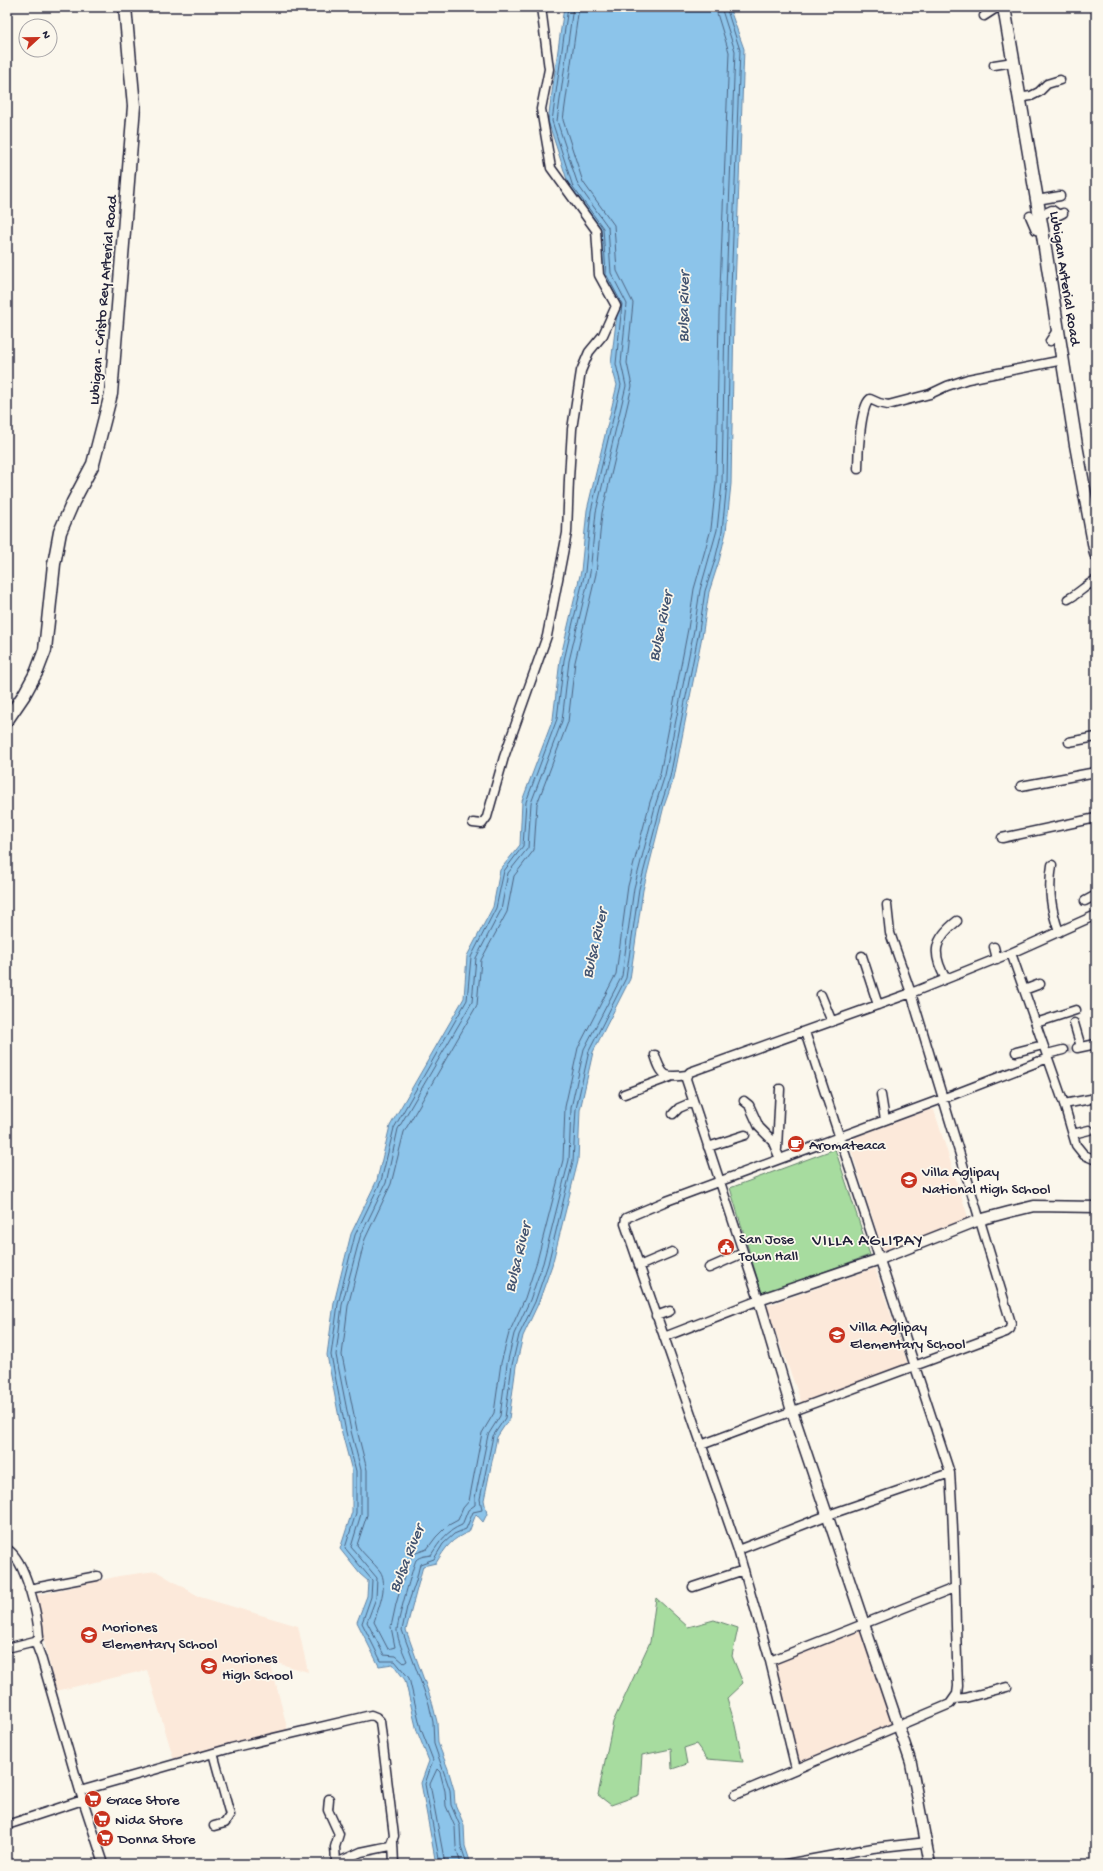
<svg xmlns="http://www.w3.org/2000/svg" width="1103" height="1871" viewBox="0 0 1103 1871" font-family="'Gochi Hand',sans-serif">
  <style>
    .built { fill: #fce9da }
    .green { fill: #a7dc9f; stroke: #647f6d }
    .water { fill: #8cc4ea; stroke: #6283a4 }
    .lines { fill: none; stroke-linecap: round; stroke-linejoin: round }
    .shore { stroke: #4c6381; stroke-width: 1 }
    .minor-tunnel { stroke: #d0ccc9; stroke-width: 8; stroke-dasharray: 8 4; stroke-linecap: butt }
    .minor-casing { stroke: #22223b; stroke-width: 11 }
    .tertiary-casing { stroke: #22223b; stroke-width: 13 }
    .secondary-casing { stroke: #22223b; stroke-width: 15 }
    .minor { stroke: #fbf7ec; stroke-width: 8 }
    .tertiary { stroke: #fbf7ec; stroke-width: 10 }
    .secondary { stroke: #fbf7ec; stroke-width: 12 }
    .labels { text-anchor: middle; stroke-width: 3.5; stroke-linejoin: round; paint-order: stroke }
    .street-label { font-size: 15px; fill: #22223b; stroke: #fbf7ec }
    .poi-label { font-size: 15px; fill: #22223b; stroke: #fbf7ec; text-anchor: start }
    .water-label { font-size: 16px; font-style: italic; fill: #425370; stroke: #fbf7ec }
    .quarter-label { font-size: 17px; letter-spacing: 1px; fill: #22223b; stroke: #fbf7ec }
  </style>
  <rect width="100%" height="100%" fill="#fbf7ec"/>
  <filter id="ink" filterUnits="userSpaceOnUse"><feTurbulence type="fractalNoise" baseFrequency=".025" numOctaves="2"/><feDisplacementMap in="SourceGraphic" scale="8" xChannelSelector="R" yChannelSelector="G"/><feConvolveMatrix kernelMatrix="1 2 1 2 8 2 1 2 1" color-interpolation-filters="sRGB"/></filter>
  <g filter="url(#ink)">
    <path class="built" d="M931,1109L934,1110L969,1220L883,1251L848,1140Z
      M875,1268L908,1364L802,1404L766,1306Z
      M156,1571L200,1597L298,1626L308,1672L270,1661L288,1731L174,1760L147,1670L56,1691L33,1596L119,1576Z
      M862,1629L893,1723L798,1764L774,1662Z"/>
    <path class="green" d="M7,112L11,157L7,165Z
      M835,1149L870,1255L762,1294L730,1188Z
      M656,1598L688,1627L714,1620L738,1628L732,1656L743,1683L727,1698L734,1721L743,1762L707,1759L696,1744L684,1748L687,1764L672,1769L671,1749L642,1755L639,1795L611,1805L598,1795L613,1722L650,1642Z"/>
    <path class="water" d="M564,7H729L744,49L734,315L731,484L726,532L719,561L709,592L703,631L674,778L664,806L643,890L630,979L593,1052L580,1110L578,1161L552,1265L538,1304L523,1336L516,1366L509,1419L497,1437L484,1500L487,1514L483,1522L476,1514L469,1532C451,1539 446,1547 436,1563L423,1566L406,1630L432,1702L437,1722L438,1743L448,1769L454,1790L455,1804L464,1825L465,1846L471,1864H436L421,1783L429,1761L417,1731L405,1680L393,1664L379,1666L357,1622L367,1596L368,1581L360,1574L340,1549L352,1512V1471L342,1433L327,1355L334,1303L351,1234L377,1180L390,1126L464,998L467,956L493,907L500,870L520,845L522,801L553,719L560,660L581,571L587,510L617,385L611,364L618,305L602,276L599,230L570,189L548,121Z"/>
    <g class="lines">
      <path class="shore" d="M573,7L557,121L578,185L608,227L611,273L627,304L621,363L626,386L596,512L590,573L569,661L562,721L531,803L528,848L508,873L501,910L476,958L472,1002L398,1129L386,1183L360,1237L342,1305L336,1355L351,1431L361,1470V1514L351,1547L377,1578L376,1598L367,1622L384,1655L396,1656L404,1663L407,1661C403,1652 398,1641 397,1631C396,1626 414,1563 416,1560C420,1556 426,1556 431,1555C440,1541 447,1531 462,1525L468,1510L475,1505V1498L488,1435L500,1416L507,1364L514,1334L530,1300L543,1263L569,1160L571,1108L584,1049L622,976L634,888L656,803L665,775L694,630L700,590L717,530L722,483L725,315L735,51L721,7
        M579,7L563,120L583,182L614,225L617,271L633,303L627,363L632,386L602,513L596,574L575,662L568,722L537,804L534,850L514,876L507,912L481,960L477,1005L404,1132L391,1184L365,1239L348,1306L342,1355L357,1430L367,1470V1515L357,1545C364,1555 373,1562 380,1571C389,1584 378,1609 374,1622L388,1649L395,1647L391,1627L396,1604L409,1560L416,1553L427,1549L436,1537L447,1526L458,1520L463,1508L469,1501L482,1433L494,1413L501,1363L509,1333L525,1298L537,1261L563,1160L565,1107L578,1048L616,974L628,886L650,802L660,774L688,629L694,589L711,529L716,483L719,315L729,52L715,7
        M440,1864L425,1784L433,1760L421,1729L409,1678L395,1661H381L362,1623L371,1597L372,1580L345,1548L356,1513V1471L346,1432L331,1355L338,1304L355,1235L381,1181L394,1128L467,1000L471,957L496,908L504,871L523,846L526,802L557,719L564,660L585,572L591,511L621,385L616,364L622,304L606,274L603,228L573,187L552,121L568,7
        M445,1864L430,1784L437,1769L440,1772L445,1791L446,1806L455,1827L456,1847L461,1864
        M467,1864L461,1846L460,1826L451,1805L450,1790L434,1744L433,1722L429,1704L402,1630L407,1607L416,1581L420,1564L434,1559L443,1544L454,1534L466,1529L473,1512L482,1510L480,1499L493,1436L505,1418L512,1365L519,1335L535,1302L548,1264L573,1161L576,1109L589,1051L626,978L639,889L661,805L670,777L699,631L705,591L715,560L722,531L727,483L730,315L740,50L726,7"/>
      <path class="minor-tunnel" d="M1063,1050L1077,1048"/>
      <g class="minor-casing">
        <path id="minor" d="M984,16L998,7
          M994,65L1013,62
          M1018,98L1031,96L1039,92L1047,84L1060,80
          M1037,200L1060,196
          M1030,216L1036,230L1041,231L1042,229
          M1039,216L1052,210L1059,215L1063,213
          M1050,341L1058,329
          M858,469C858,456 860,407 870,399L879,403L888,405L930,394L947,386L968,379L1063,360
          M1068,599C1078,594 1086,585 1096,580
          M1069,742L1096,737
          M1021,786L1096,772
          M473,823L482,824L487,817L504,757L547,636L567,533L569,479L572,429L581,371L589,352L603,335L616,306L599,275L596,230L551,168L541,109L549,69L541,7
          M1002,838L1096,818
          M1052,865C1048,890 1051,909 1059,932
          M1085,901L1096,895
          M994,947L997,959
          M1011,953L1096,915
          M862,956L878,1005
          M946,979C931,953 934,939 957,921
          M1024,990L1040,984
          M821,995L832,1022
          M1036,1023L1076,1010
          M1074,1023L1081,1047
          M1077,1048L1096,1044
          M1016,1052L1043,1045
          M1047,1054L1063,1050
          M655,1055C662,1077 665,1078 687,1075
          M624,1094L670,1077
          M881,1095L885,1120
          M744,1101L749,1105L759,1127L772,1140L780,1159
          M1064,1104L1096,1098
          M673,1114L679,1108L693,1102
          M1073,1134L1089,1130
          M708,1147L745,1135
          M777,1149L780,1089
          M639,1266L672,1252
          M709,1268L743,1253
          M656,1316L670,1311
          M664,1337L759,1300L686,1079L687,1075L690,1072L911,993L1011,953L1064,1104L1076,1145L1084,1155L1096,1160
          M701,1445L1006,1332L1010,1329L1011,1323L911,993L890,933L887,905
          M7,1549C26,1560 38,1616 39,1637L35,1641L41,1657L80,1791L104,1864
          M738,1550L828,1515L950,1473
          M693,1587L744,1570
          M954,1588L770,1661L738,1550L625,1224L626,1218L664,1202L942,1099L1048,1058
          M29,1589L97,1576
          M7,1648L35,1641
          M770,1661L796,1769
          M954,1699L965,1698L1007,1687
          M213,1753L230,1815L225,1823L214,1826
          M80,1791L231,1748L371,1715L376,1717L380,1721L394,1836L390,1846L361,1852L334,1864
          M735,1795L950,1704L957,1694L958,1686C955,1615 955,1544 950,1473L805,1032
          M329,1799L328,1810L339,1834L335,1847L336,1862
          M7,1825L83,1800
          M393,1842L394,1864
          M786,1864L873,1848L927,1842"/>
      </g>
      <g class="tertiary-casing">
        <path id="tertiary" d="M930,1864L911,1763L792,1411L759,1300L880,1259L979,1220L1009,1212L1034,1206L1096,1207"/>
      </g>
      <g class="secondary-casing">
        <path id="secondary" d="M1004,7L1042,229L1076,445L1096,554
          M7,720L24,695L37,671L45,650L54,564L60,532L73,502L93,464L111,394L134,106L125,7"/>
      </g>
      <use href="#minor" class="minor"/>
      <use href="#tertiary" class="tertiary"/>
      <use href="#secondary" class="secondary"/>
    </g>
  </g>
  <defs>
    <g id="cafe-disc" transform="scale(0.9)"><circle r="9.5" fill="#c8321e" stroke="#fbf7ec"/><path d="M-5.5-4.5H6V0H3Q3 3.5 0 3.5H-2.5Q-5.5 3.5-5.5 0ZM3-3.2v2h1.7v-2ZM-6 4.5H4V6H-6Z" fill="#fff"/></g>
    <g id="school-disc" transform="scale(0.9)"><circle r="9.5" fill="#c8321e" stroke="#fbf7ec"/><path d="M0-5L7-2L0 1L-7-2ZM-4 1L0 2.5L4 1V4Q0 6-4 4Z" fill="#fff"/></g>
    <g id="civic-disc" transform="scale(0.9)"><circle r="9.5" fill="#c8321e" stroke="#fbf7ec"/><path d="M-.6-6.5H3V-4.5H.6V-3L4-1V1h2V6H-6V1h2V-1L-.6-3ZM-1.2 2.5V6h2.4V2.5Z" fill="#fff"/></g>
    <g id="supermarket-disc" transform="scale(0.9)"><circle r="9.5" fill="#c8321e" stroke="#fbf7ec"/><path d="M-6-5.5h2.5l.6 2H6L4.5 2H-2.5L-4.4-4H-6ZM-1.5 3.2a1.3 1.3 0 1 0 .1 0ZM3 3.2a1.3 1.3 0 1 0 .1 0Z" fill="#fff"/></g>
  </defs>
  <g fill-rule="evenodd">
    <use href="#cafe-disc" x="796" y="1144"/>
    <use href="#school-disc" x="909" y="1180"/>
    <use href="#civic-disc" x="726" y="1247"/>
    <use href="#school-disc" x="837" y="1335"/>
    <use href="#school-disc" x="89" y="1635"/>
    <use href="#school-disc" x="209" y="1666"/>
    <use href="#supermarket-disc" x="93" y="1799"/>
    <use href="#supermarket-disc" x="102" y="1819"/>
    <use href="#supermarket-disc" x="105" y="1838"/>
  </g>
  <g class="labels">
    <g class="street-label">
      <text transform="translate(1066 278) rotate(81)" y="5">Lubigan Arterial Road</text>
      <text transform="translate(102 300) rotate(-85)" y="5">Lubigan - Cristo Rey Arterial Road</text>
    </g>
    <g class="poi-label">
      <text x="809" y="1149">Aromateaca</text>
      <text x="922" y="1176">Villa Aglipay<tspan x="922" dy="17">National High School</tspan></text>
      <text x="739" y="1243">San Jose<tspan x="739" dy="17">Town Hall</tspan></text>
      <text x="850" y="1331">Villa Aglipay<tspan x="850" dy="17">Elementary School</tspan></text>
      <text x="102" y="1631">Moriones<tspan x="102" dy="17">Elementary School</tspan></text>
      <text x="222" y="1662">Moriones<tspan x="222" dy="17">High School</tspan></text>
      <text x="106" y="1804">Grace Store</text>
      <text x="115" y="1824">Nida Store</text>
      <text x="118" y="1843">Donna Store</text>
    </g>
    <g class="water-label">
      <text transform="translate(682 307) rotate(-89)" y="6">Bulsa River</text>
      <text transform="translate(659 626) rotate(-78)" y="6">Bulsa River</text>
      <text transform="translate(593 943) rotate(-77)" y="6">Bulsa River</text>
      <text transform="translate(516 1257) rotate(-76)" y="6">Bulsa River</text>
      <text transform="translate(405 1558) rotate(-68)" y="6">Bulsa River</text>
    </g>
    <g class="quarter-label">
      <text x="868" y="1245">VILLA AGLIPAY</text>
    </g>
  </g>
  <rect width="1103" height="1871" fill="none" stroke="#fbf7ec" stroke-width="24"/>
  <rect x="12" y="12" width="1079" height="1847" fill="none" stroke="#22223b" stroke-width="1.5" filter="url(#ink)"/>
  <g transform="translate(38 38) rotate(68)"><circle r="19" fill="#fbf7ec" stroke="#a4a2a5"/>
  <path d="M0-3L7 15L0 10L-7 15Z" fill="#c8321e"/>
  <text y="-6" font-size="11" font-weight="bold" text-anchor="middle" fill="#22223b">N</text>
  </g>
</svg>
